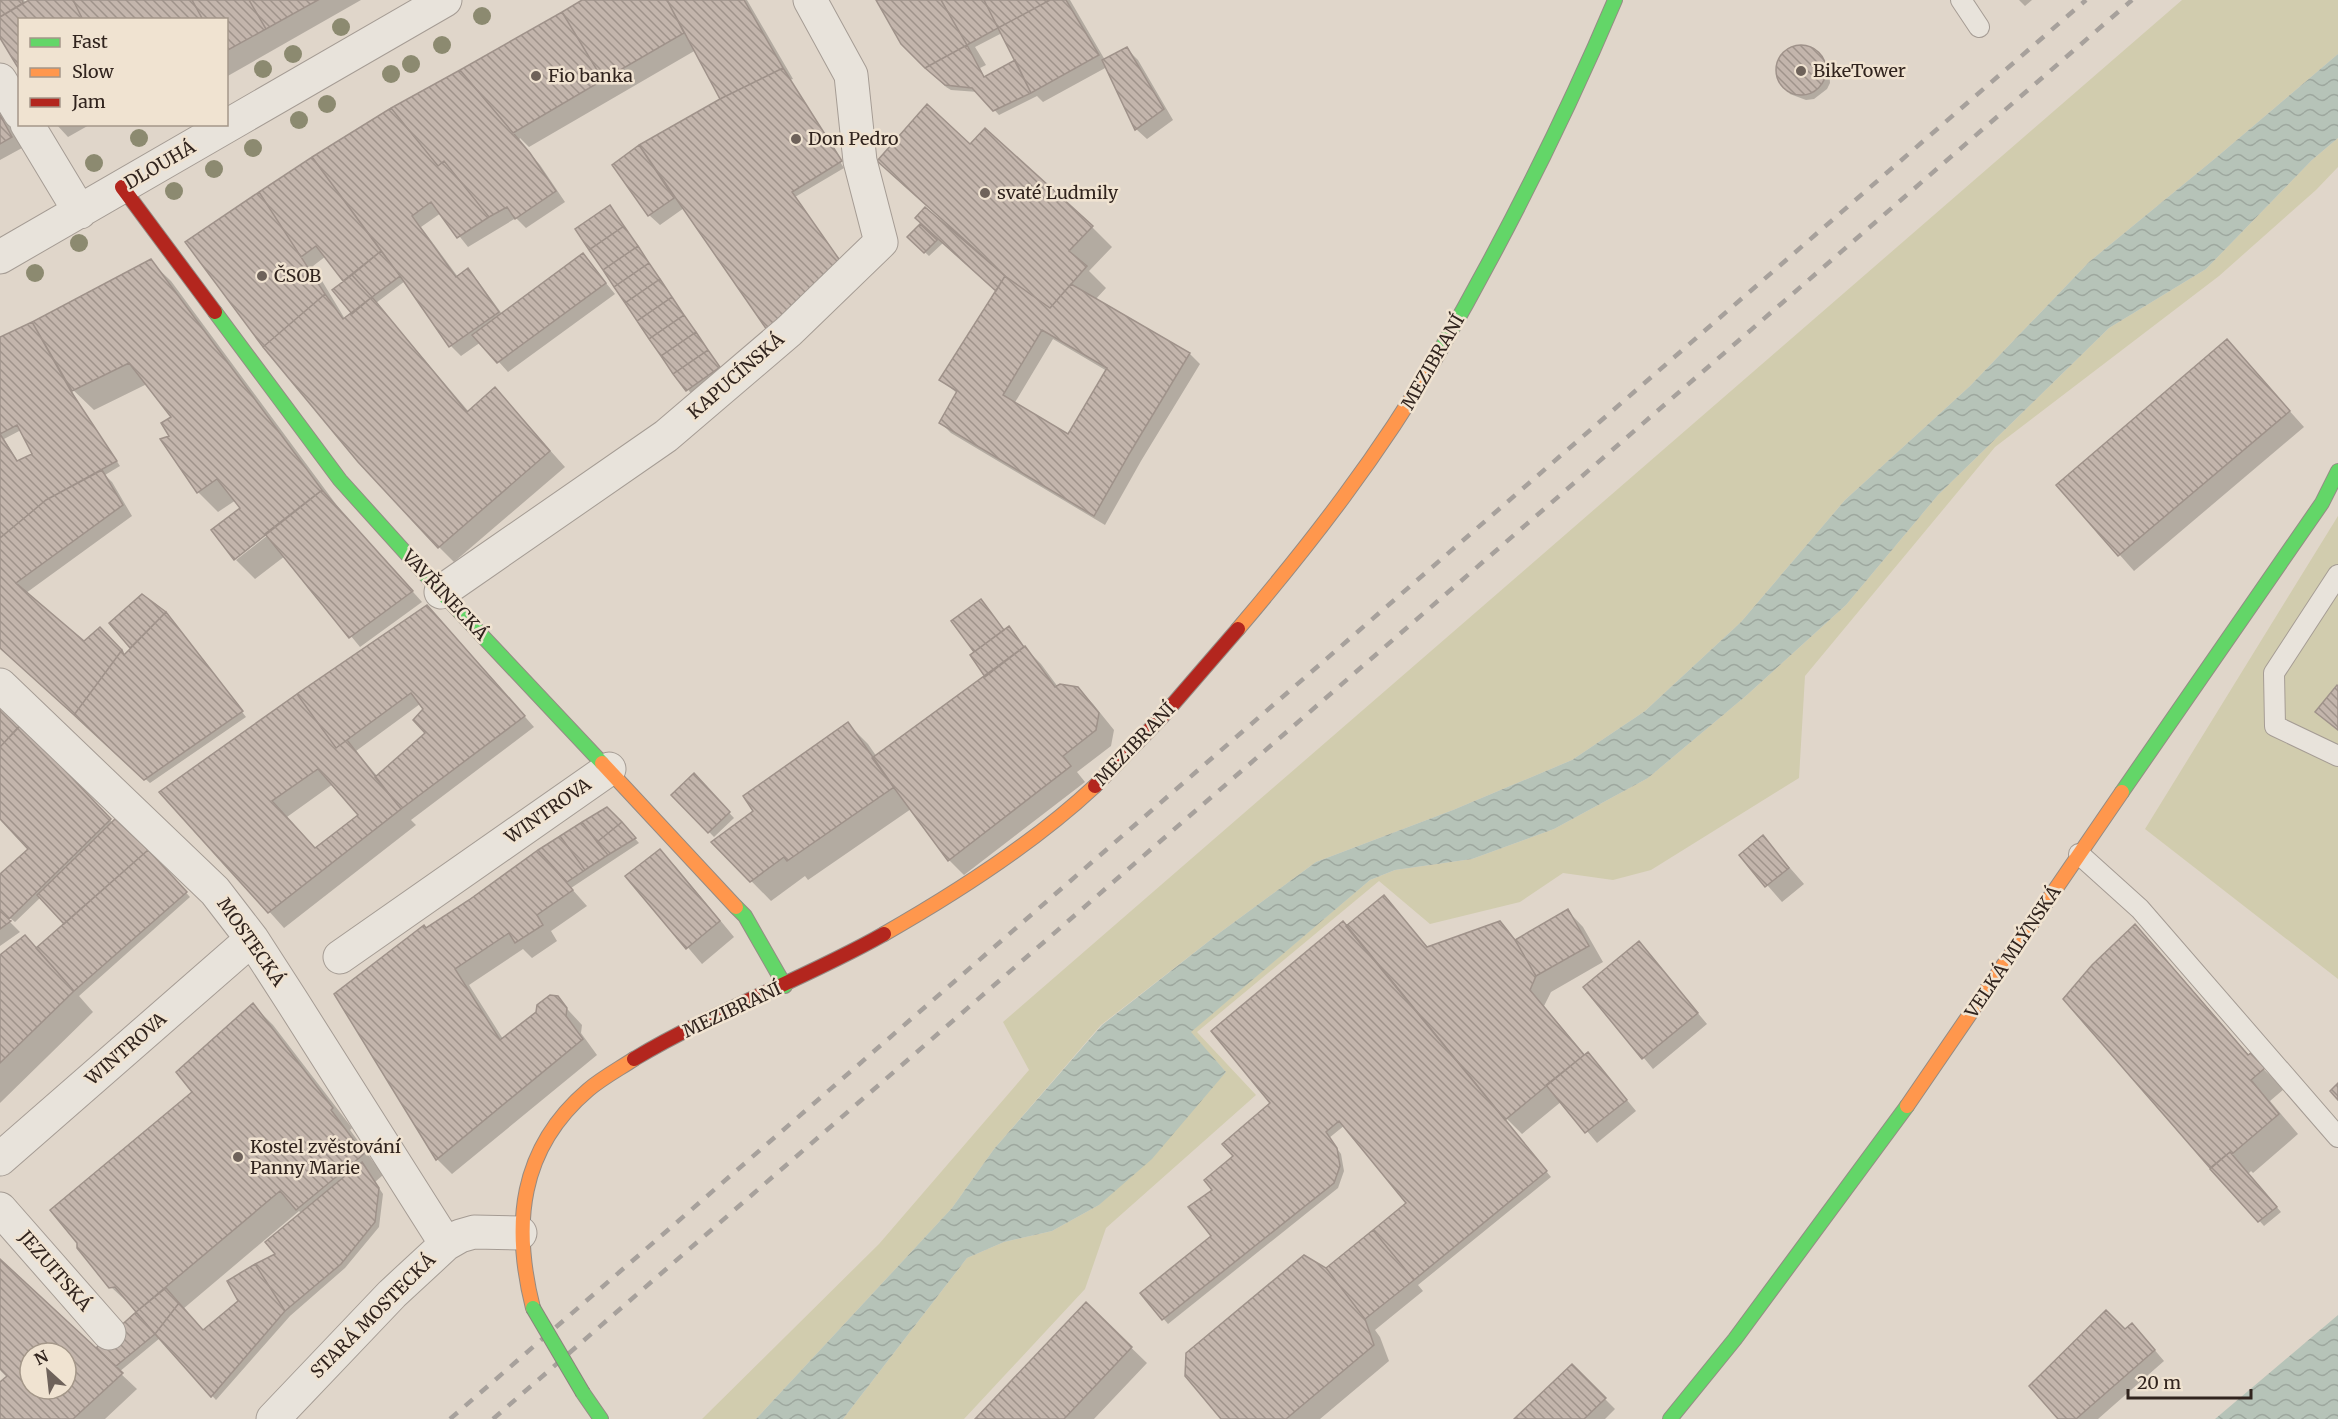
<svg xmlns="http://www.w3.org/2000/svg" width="2338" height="1419" viewBox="0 0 2338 1419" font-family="Merriweather,serif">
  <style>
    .green { fill: #d1ccae }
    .water { fill: url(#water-waves) }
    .shadow { fill: #0003; fill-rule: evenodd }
    .building { fill: url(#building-back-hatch); stroke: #9f928a; stroke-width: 1.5; fill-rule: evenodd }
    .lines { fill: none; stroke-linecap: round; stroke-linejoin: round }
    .lane-casing { stroke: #a59c94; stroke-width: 22 }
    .street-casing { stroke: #a59c94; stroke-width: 35 }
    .fast-casing { stroke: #948b84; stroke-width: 16 }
    .slow-casing { stroke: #948b84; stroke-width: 16 }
    .jam-casing { stroke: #948b84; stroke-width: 16 }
    .lane { stroke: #e8e3db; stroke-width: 20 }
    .street { stroke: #e8e3db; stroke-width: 33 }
    .fast { stroke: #63d668; stroke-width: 14 }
    .slow { stroke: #ff974d; stroke-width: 14 }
    .jam { stroke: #b3261e; stroke-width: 14 }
    .rail { stroke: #a7a19c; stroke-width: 4.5; stroke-dasharray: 10 10; stroke-linecap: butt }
    .fast-bridge-casing { stroke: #8a827b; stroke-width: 16; stroke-linecap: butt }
    .fast-bridge { stroke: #63d668; stroke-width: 14 }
    .tree { fill: #8c8a70 }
    .poi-dot { fill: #6e625a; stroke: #f0e3d1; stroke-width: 2 }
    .labels { text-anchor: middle; stroke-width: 5; stroke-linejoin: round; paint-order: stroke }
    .poi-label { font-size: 18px; fill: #31241e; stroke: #f0e3d1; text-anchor: start }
    .street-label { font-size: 18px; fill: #31241e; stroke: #f0e3d1 }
  </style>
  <defs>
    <pattern id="water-waves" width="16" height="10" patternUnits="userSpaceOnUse" patternTransform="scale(1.5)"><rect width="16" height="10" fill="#b6c3b8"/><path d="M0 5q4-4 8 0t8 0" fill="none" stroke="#9da79e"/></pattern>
    <pattern id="building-back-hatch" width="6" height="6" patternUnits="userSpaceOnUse" patternTransform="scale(1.5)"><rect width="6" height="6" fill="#c3b5ac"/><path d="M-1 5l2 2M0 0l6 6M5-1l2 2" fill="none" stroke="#9f938b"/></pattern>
  </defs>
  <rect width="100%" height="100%" fill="#e0d6ca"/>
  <path class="green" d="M2182,0H2338V54L2218,156L2089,262L1970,386L1845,500L1741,622L1645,711L1572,760L1453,810L1316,862L1218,934L1101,1025L994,1149L952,1208L756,1419H702L879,1244L1029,1070L1003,1022Z
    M2338,138V167L2316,190L2219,276L1995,447L1805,676L1799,778L1651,870L1613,880L1563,873L1520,902L1430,924L1379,881L1197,1032L1256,1095L1106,1228L1085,1289L964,1419H843L967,1258L1004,1242L1052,1231L1099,1205L1226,1072L1190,1032L1370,880L1395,870L1472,859L1554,829L1648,778L1747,695L1846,605L1938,495L2109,328L2206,269L2312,160Z
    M2338,516V979L2145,829Z"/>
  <path class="water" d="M2338,54V138L2312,160L2206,269L2109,328L1938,495L1846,605L1747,695L1648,778L1554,829L1472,859L1395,870L1370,880L1191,1032L1226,1072L1152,1159L1099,1205L1052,1231L1004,1242L967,1258L843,1419H756L952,1208L994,1149L1102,1025L1218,934L1316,862L1453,810L1572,760L1645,711L1741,622L1845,500L1970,386L2089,262L2218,156Z
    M2338,1315V1419H2215Z"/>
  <path class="shadow" d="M0,0H24L26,4L32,0H361L226,77V20H20L0,35Z
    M585,0H747L793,79L789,80L844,168L795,197L845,267L684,208L660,225L649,215L639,146L723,99L696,50L529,147L520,138L519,140L540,165L565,202L526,228L516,218L468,247L441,213L421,227L458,277L468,270L478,281L502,314L583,255L615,294L508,372L481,342L461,356L451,346L405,281L376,303L469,412L495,389L565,467L454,562L439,547L260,193L392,110ZM326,256L345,281L353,313L345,319L313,266Z
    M878,0H1070L1105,60L1127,49L1138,60L1173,120L1147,139L1136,129L1107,67L1043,102L1037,96L999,115L978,92L951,90L946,87L902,43ZM1002,33L1017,61L985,78L980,68L986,65L975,47Z
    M2019,0H2032L2025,6Z
    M1800,46L1815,50L1829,68L1830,83L1827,89L1814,99L1806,100L1790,94L1777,74L1780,58L1793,48Z
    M0,110L22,148L0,160Z
    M56,124H91L68,137Z
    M970,146L1092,227L1112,247L1089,271L1106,288L1095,300L1190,354L1200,364L1141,461L1105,525L951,433L941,423L958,394L941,380L997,291L943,243L929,256L909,237L922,224L953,234L955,231L879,161ZM1053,339L1107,371L1069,436L1014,404Z
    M614,212L723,372L692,395L577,230Z
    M150,261L171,281L341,511L422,602L360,647L285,556L255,579L236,560L268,535L236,500L218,512L198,492L171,437L173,418L147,384L94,410L70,387L76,399L120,466L105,475L112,482L132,516L26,593L84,643L100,629L125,655L133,649L111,623L142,596L171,619L246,717L150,783L0,647V338L33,323ZM21,430L34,454L18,462L4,439Z
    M2227,341L2304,427L2134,571L2058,485Z
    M437,617L534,727L411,820L416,825L284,928L162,792ZM420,704L424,709L427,734L378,777L356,751ZM333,784L360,815L316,849L287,817Z
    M953,622L1014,633L1025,648L1041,664L1058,687L1077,688L1093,704L1114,730L1111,746L1077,772L1085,782L964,875L949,860L911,809L808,880L805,876L771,901L713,842L755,811L848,724L868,744L877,757L987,676L976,652Z
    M0,708L21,727L113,823L147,851L190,897L79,996L93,1012L0,1103V957L37,949L66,925L41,897L15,922L10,918L8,920L20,932L0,946V876L30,849L0,817Z
    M694,775L734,818L714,837L673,795Z
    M607,808L639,843L571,888L587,906L551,931L557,941L532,958L523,949L469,985L503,1039L557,998L582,1025L581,1033L597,1055L452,1174L437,1159L426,929L538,852Z
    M1763,837L1804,884L1782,902L1741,855Z
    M660,851L676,867L734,937L702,964L627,876Z
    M1384,897L1428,948L1499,923L1516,940L1568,911L1583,927L1603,962L1551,992L1544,1006L1586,1056L1588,1054L1598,1065L1636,1111L1597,1143L1562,1101L1522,1134L1505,1117L1503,1119L1551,1177L1418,1285L1423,1291L1375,1330L1380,1337L1389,1361L1320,1419H1223L1327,1270L1408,1203L1345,1125L1329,1138L1341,1154L1344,1171L1338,1188L1168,1324L1142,1293L1213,1236L1215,1190L1235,1156L1272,1104L1346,927Z
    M2134,926L2154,946L2250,1056L2284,1089L2270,1101L2298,1134L2253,1173L2251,1171L2248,1174L2281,1212L2264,1226L2065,999Z
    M1639,943L1707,1024L1653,1069L1585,987Z
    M253,1005L273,1025L352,1128L350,1130L383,1175L375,1182L383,1194L379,1227L345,1268L290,1316L216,1400L160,1338L119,1372L137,1389L105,1419H0V1385L9,1376L0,1368V1260L102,1356L139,1313L111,1287L194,1092ZM299,1211L302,1214L277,1254L240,1301L203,1332L183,1309ZM30,1353H66V1389H30Z
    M1086,1304L1147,1363L1094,1419H977Z
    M2125,1331L2142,1335L2164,1361L2098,1419H2060Z
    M1572,1366L1615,1409L1605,1419H1516Z"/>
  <path class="building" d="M0,0H22L23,3L0,17Z
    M29,0H73L83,20H20V71L0,38V17Z
    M73,0H192L203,20H83Z
    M192,0H249L266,29L226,51V20H203Z
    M249,0H318L266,29Z
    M582,0H667L684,33L603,80L562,12Z
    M667,0H744L783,68L720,99Z
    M876,0H941L967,45L925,68L901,44Z
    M941,0H984L998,28L967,45Z
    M984,0H1050L998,28Z
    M1050,0H1066L1099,55L1031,93L998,28Z
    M562,12L603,80L513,133L460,70Z
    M1776 70a25 25 0 1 1 50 0a25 25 0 1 1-50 0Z
    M967,45L984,77L1015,60L1031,93L993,111L972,88L945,85L925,68Z
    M1127,47L1164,109L1135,130L1102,60Z
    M783,68L842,161L792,192L841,262L767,330L639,145L720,99Z
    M460,70L530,153L556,191L515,219L507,207L489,217L444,161L438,166L391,108Z
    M927,104L970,144L985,128L1093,226L1069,251L1087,266L1050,308L1005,276L877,161Z
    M391,108L438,166L444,161L489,217L457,238L431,202L412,216L456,277L468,268L499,312L449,347L400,276L312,157Z
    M0,115L12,137L0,144Z
    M639,145L674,198L648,216L612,165Z
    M312,157L381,251L343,281L316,246L301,257L259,192Z
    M259,192L325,294L263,347L185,242Z
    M610,205L624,226L589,250L575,229Z
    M925,207L1005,276L996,291L915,218Z
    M920,224L937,240L924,253L907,237Z
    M624,226L638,246L603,270L589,250Z
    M638,246L649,263L614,287L603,270Z
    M381,251L400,276L372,297L352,275Z
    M583,253L606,283L497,363L472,335Z
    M151,259L322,490L234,560L211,530L240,508L217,479L197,493L160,439L169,436L161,423L171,417L129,363L72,391L32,322Z
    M649,263L660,279L625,303L614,287Z
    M352,275L372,297L352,314L332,290Z
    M1005,276L1050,308L1071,284L1190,353L1131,451L1094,516L939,423L957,391L939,380ZM1042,330L1107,368L1068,434L1003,395Z
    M660,279L672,297L637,321L625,303Z
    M325,294L343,319L372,297L467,412L495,387L550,451L438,548L358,462L263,347Z
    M672,297L684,315L649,339L637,321Z
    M684,315L696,332L661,356L649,339Z
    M32,322L72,393L117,461L46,500L0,538V434L17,461L32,454L17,425L0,434V337Z
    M696,332L708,350L673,374L661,356Z
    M2227,339L2290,411L2118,556L2056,485Z
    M708,350L720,367L686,391L673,374Z
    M102,470L123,505L16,583L84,641L100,627L122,650L74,715L0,648V538L46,500Z
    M322,490L413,591L349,638L265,534Z
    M142,594L166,612L130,648L109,623Z
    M981,599L1004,630L974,652L951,621Z
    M427,605L525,716L401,809L375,777L425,733L413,720L423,709L411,693L336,748L297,694Z
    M166,612L243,711L144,780L74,715L122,650L124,655Z
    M1009,626L1024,647L985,677L970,655Z
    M1025,646L1055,687L1060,684L1078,687L1099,713L1096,730L1063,756L1071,766L948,861L872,758Z
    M2337,685L2338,686V730L2315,712Z
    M297,694L336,748L347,740L401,809L268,913L159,792ZM318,769L358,815L315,848L272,801Z
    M0,706L20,726L0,747Z
    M848,722L894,787L787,861L784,857L750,882L711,842L753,811L743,796Z
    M21,724L111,819L9,919L0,911V874L28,849L0,819V747Z
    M694,773L730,812L708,833L671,795Z
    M607,807L622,822L597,842L582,822Z
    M115,819L148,850L64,924L37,895Z
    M582,822L608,855L585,870L560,836Z
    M622,822L636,838L608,855L597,842Z
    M1763,835L1789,868L1765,887L1739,855Z
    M560,836L585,870L567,882L538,850Z
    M660,849L720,921L686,949L625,876Z
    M148,850L187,892L74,991L36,948Z
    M538,850L573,890L537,915L543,925L515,943L509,933L455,969L500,1040L536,1012L537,1005L550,995L558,996L567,1008L566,1016L583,1039L436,1160L334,994L424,925L426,928L469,900Z
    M1384,895L1427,947L1500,921L1515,940L1536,976L1530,990L1584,1055L1505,1120L1346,926Z
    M1568,909L1589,946L1536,976L1515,940Z
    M0,911L11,921L0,929Z
    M1343,921L1547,1171L1414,1280L1373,1230L1406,1203L1339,1121L1326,1132L1337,1148L1340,1166L1334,1183L1162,1320L1140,1293L1211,1236L1188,1207L1212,1190L1204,1180L1233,1156L1222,1144L1270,1103L1211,1031Z
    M2135,924L2248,1055L2251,1053L2265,1068L2251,1080L2279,1114L2232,1154L2230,1152L2210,1168L2063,999L2092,965Z
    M25,935L74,991L0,1063V955Z
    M1639,941L1698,1013L1642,1059L1583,987Z
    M253,1003L333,1108L331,1110L364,1154L296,1210L280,1191L136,1312L115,1287L109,1288L77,1248V1243L50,1210L192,1092L176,1072Z
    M1588,1052L1627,1100L1585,1133L1546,1085Z
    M2338,1083V1100L2330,1091Z
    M2230,1152L2277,1207L2258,1222L2210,1169Z
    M362,1162L379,1188L375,1222L341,1264L285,1311L255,1264L275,1254L265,1242Z
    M1373,1230L1414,1280L1365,1319L1326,1268Z
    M1304,1255L1326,1268L1365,1319L1374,1345L1286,1419H1221L1185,1376L1186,1353Z
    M0,1259L123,1373L73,1419H0V1382L7,1376L0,1369ZM30,1353H66V1389H30Z
    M255,1264L285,1311L211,1397L155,1334L179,1303L203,1330L238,1301L227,1281Z
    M166,1288L179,1303L155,1334L136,1312Z
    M1086,1302L1132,1347L1064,1419H975Z
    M2106,1310L2125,1329L2132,1323L2155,1350L2076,1419H2058L2029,1386Z
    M136,1312L155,1334L116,1366L96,1348Z
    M1572,1364L1606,1398L1584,1419H1514Z"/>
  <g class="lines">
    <g class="lane-casing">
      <path id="lane" d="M1961,0L1979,27
        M2338,575L2274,673L2275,726L2338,756
        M2079,854L2140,909L2338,1137"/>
    </g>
    <g class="street-casing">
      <path id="street" d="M0,80L20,113
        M27,124L80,212
        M0,257L445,0
        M441,592L666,436L789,331L881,242L860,161L851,75L810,0
        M0,685L215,891L252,939L292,1001L446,1244
        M340,957L609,769
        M0,1159L252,939
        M0,1209L109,1333
        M273,1419L392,1294L446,1244L460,1236L474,1232L520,1233"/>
    </g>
    <g class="fast-casing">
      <path id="fast" d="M215,312L340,480L441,592L602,763
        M1437,356C1503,241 1563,123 1615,0
        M2122,792L2322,503L2338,471
        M736,907L745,916L785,986
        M583,1393L601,1419
        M1670,1419L1735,1339L1907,1106"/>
    </g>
    <g class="slow-casing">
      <path id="slow" d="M1238,629C1311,543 1380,454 1437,356
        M602,763L736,907
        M884,934C956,893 1034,843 1095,786
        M1907,1106L2122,792
        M533,1308C512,1225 519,1149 588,1090C602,1078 619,1069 634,1059"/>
    </g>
    <g class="jam-casing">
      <path id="jam" d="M122,187L215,312
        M1095,786L1161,718L1238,629
        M634,1059C714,1011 803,980 884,934"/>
    </g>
    <use href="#lane" class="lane"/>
    <use href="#street" class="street"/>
    <use href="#fast" class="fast"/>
    <use href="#slow" class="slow"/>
    <use href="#jam" class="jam"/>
    <path class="rail" d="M450,1419L2086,0
      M493,1419L2132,0"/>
    <g class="fast-bridge-casing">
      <path id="fast-bridge" d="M533,1308L583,1393"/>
    </g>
    <use href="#fast-bridge" class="fast-bridge"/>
  </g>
  <g class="tree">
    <circle cx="482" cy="16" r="9"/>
    <circle cx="341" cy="27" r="9"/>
    <circle cx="442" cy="45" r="9"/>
    <circle cx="293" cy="54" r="9"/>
    <circle cx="411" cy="64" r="9"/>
    <circle cx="263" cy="69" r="9"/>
    <circle cx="391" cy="74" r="9"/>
    <circle cx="327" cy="104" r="9"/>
    <circle cx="299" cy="120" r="9"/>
    <circle cx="139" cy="138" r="9"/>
    <circle cx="253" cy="148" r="9"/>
    <circle cx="94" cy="163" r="9"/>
    <circle cx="214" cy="169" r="9"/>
    <circle cx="174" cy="191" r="9"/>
    <circle cx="79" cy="243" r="9"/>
    <circle cx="35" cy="273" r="9"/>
  </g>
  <g class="poi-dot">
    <circle cx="1801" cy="71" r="6"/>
    <circle cx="536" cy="76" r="6"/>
    <circle cx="796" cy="139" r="6"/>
    <circle cx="985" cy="193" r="6"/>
    <circle cx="262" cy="276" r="6"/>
    <circle cx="238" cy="1157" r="6"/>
  </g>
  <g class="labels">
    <g class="poi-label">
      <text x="1813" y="77">BikeTower</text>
      <text x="548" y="82">Fio banka</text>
      <text x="808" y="145">Don Pedro</text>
      <text x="997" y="199">svaté Ludmily</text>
      <text x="274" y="282">ČSOB</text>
      <text x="250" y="1153">Kostel zvěstování<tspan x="250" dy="21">Panny Marie</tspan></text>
    </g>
    <g class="street-label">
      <text transform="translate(160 165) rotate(-30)" y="6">DLOUHÁ</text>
      <text transform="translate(1433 362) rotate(-60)" y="6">MEZIBRANÍ</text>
      <text transform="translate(736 376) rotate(-41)" y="6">KAPUCÍNSKÁ</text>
      <text transform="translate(445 595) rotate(47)" y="6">VAVŘINECKÁ</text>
      <text transform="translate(1135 744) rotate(-46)" y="6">MEZIBRANÍ</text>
      <text transform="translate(548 811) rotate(-35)" y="6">WINTROVA</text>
      <text transform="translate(251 942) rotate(55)" y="6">MOSTECKÁ</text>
      <text transform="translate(2013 952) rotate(-56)" y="6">VELKÁ MLÝNSKÁ</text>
      <text transform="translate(732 1010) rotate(-25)" y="6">MEZIBRANÍ</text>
      <text transform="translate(126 1049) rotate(-41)" y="6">WINTROVA</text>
      <text transform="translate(55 1271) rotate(49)" y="6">JEZUITSKÁ</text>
      <text transform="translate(373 1316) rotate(-45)" y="6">STARÁ MOSTECKÁ</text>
    </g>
  </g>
  <rect x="18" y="18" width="210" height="108" fill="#f0e3d1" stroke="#a49789" stroke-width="1.5"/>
  <rect x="30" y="38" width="30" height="9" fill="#63d668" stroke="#a49789" stroke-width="1.5"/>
  <text x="72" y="48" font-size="18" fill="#31241e">Fast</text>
  <rect x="30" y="68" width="30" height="9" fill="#ff974d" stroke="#a49789" stroke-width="1.5"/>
  <text x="72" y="78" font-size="18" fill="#31241e">Slow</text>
  <rect x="30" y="98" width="30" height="9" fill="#b3261e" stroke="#a49789" stroke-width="1.5"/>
  <text x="72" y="108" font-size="18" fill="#31241e">Jam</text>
  <g transform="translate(48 1371) rotate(333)"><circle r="28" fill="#f0e3d1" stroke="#a49789" stroke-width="1.5"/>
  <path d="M0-4.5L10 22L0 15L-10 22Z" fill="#6e625a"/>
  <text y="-9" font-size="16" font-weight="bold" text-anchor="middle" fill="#31241e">N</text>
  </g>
  <path d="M2128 1389v9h123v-9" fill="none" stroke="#31241e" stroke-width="3"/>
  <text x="2137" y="1389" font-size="18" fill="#31241e" stroke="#f0e3d1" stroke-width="4.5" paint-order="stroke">20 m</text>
</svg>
